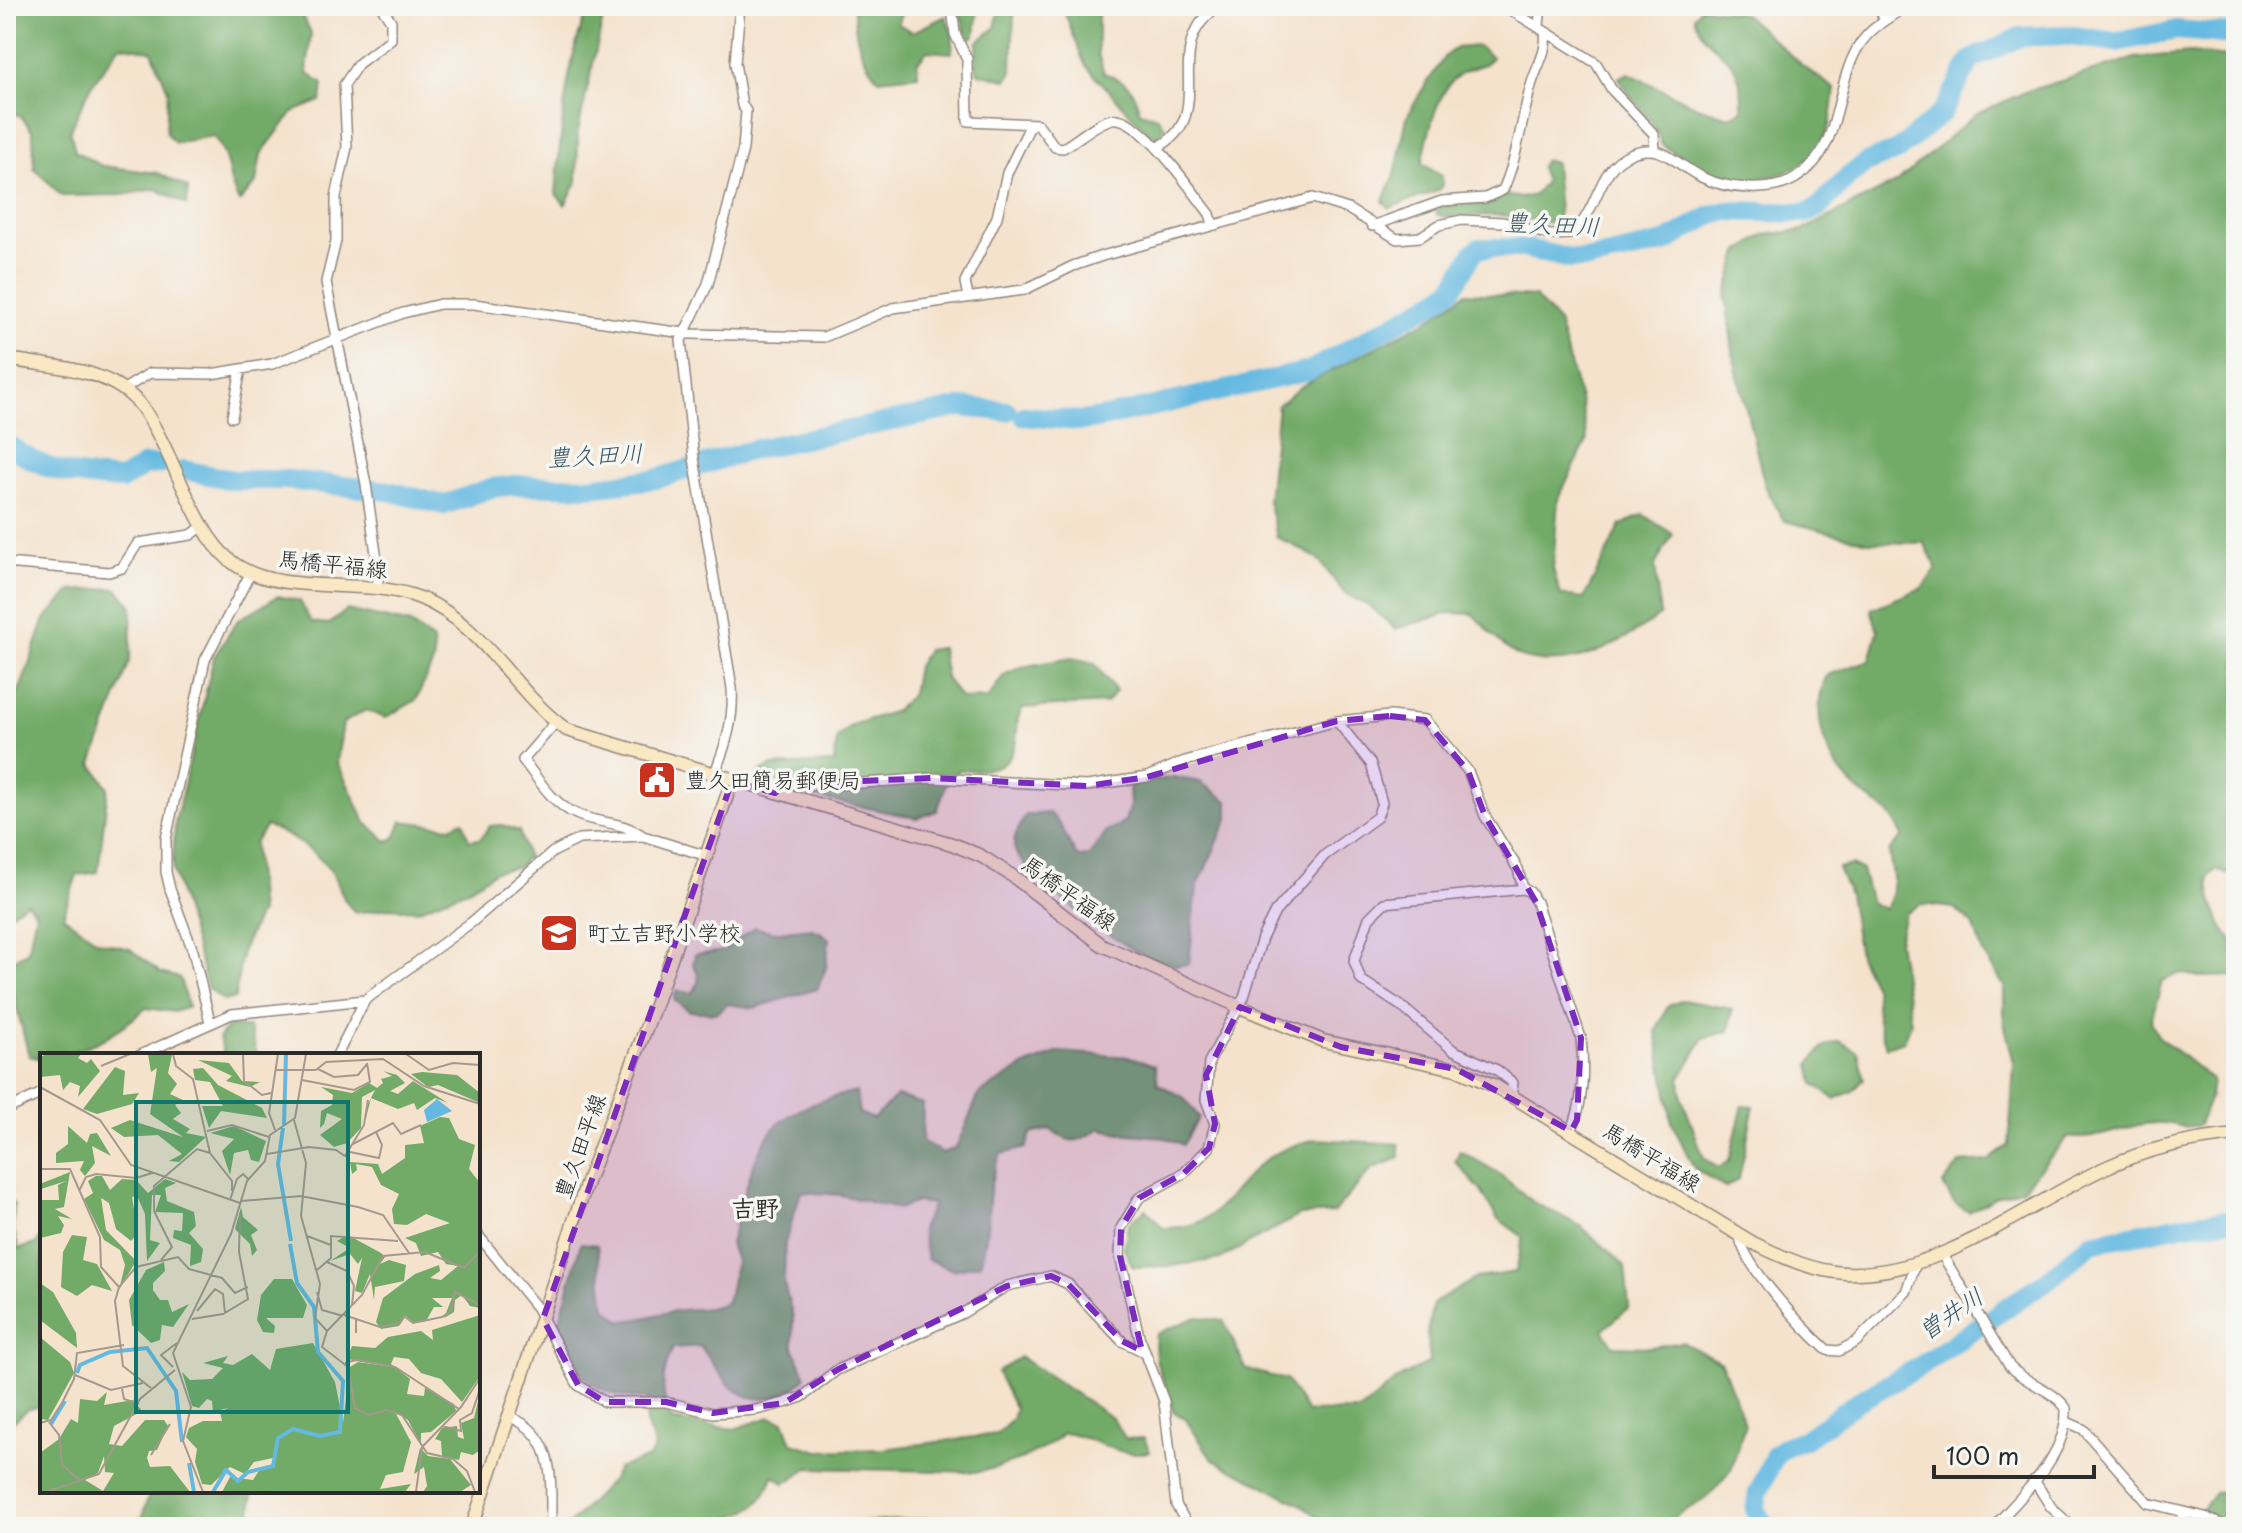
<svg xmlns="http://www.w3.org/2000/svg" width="2242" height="1533" viewBox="0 0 2242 1533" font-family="'Playpen Sans','Klee One',sans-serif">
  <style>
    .forest { fill: #72aa68; stroke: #4e6a4a; stroke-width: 2 }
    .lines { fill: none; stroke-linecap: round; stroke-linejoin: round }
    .river { stroke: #65b9e1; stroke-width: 20 }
    .minor-casing { stroke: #90867c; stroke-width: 12 }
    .secondary-casing { stroke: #90867c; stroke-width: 15 }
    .minor { stroke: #fff; stroke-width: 9 }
    .secondary { stroke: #fae7c3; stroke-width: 12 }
    .marked { fill: #7b2cbf; fill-opacity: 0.2; stroke: #7b2cbf; stroke-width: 6; stroke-dasharray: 16 10; stroke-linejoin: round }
    .labels { text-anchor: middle; stroke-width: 7; stroke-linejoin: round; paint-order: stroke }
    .street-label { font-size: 22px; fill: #2b2b2b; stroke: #f6f6f2 }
    .poi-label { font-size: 22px; fill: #2b2b2b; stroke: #f6f6f2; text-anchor: start }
    .water-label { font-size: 24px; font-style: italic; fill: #3c5662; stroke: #f6f6f2 }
    .neighbourhood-label { font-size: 24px; font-weight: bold; fill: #2b2b2b; stroke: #f6f6f2 }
    .inset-river { fill: none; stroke: #65b9e1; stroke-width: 4 }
    .inset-road { fill: none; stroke: #a4998c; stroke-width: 2 }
    .view { fill: #0f766e; fill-opacity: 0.15; stroke: #0f766e; stroke-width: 4 }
    .inset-edge { fill: none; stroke: #2b2b2b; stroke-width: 4 }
  </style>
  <rect width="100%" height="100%" fill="#f6f6f2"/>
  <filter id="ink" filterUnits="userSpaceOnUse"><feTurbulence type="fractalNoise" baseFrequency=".0125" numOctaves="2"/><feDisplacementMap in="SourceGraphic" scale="16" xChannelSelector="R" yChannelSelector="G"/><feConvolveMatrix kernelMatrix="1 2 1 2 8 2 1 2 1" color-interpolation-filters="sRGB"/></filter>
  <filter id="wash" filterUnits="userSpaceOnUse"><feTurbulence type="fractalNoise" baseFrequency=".006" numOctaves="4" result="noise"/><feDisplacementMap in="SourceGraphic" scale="32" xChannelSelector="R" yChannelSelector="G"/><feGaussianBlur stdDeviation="1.8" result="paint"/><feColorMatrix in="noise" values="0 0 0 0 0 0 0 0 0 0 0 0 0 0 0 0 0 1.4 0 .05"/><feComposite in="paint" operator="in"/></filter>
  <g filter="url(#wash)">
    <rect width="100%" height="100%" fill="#f4e2cc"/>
    <path class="forest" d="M6,6H278L280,11L298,8L311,33L307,73L323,84L321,101L293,112L261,154L256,183L239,202C224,175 233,161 213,136L175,143L166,133L168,90L152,51L120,45L90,88L70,130L75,151L102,166L158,173L188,188L187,205L156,189L122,195L62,196L34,168L33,132L20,115L6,113Z
      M589,6H602L604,14L578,131L577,182L565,205L556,194C561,131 565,65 589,6Z
      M854,6H903L898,24L913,32L946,16L953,36L952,53L927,51L917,63L918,75L879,79C861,61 853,31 854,6Z
      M958,6H978L975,35L968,41Z
      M1000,6H1014L1012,71L1007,80L978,73L975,62L978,41L995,28Z
      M1062,6H1098V54L1104,73C1128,82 1133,87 1140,112L1158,117L1165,127L1158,137L1147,132L1085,65Z
      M1701,7L1744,14L1804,67L1835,89C1833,101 1833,114 1829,126C1813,176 1762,185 1716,174C1697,169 1678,155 1661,144C1654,114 1633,105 1618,78L1629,73L1697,107L1729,117L1742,110C1744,45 1708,60 1694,17Z
      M1478,46L1492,57C1483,68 1477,65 1465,71C1436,85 1428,136 1422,164L1442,175C1442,179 1443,186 1440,189C1437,193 1399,203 1390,208L1383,201L1395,175L1407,117L1421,92L1445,56L1456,48Z
      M2191,53L2236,58V878L2216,869L2208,878C2211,900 2219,929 2236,944V976L2199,977L2181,973L2162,981L2151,1021L2158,1036L2212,1080L2210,1097L2199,1125C2176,1129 2180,1124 2162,1123C2130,1121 2099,1143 2068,1137L2023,1188L1995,1197L1969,1212L1953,1202L1943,1184L1960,1163L1988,1161L2009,1145L2014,1063L2004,1023V986L1983,953L1973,924L1954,908L1921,904L1905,914L1898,941L1911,1023L1904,1041L1886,1047L1877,1017L1875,989L1859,956L1849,894L1838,868L1851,865L1862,870L1871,903L1885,909C1899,889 1892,874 1889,852L1903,836C1885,800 1875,808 1851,784C1823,755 1810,712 1827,675L1870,660L1878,631L1871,609L1922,588L1937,568L1924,543L1868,542L1784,521L1765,486L1734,359L1726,297L1739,252L1764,235L1803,230L1897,182L1975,115L2025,92L2135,58Z
      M1544,160L1555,163L1559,213L1553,223L1501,215L1445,217L1436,214L1440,206L1488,202L1506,195L1521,198L1534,195L1545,182L1540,167Z
      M1466,293L1535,297L1558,322L1581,403L1587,441L1558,499L1553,569L1561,595L1584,598L1621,525L1643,515L1673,534L1655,565L1660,616C1619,643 1576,672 1524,658C1505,653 1486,627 1473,614L1450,613L1395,629L1372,608L1344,593L1317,558L1277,537L1268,501L1278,405L1302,386L1428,320Z
      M116,588L132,606L130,660L92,764L108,787L98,872L77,875L63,916L98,941L130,949L161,973L180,978L188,1007L174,1012L146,1008C115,1035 84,1055 42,1055V1059L29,1056L7,969L14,959L28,951L36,913L27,902L6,917V718L22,684L45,619L71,591Z
      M278,596L300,601L311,622L329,624L347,610L411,624L433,641L434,660L416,700L385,718L366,710L343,723L337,762L366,823L387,841L395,838L402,821L451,827L463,821L469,840L480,839L490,826L502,825L519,831L527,857L518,867L496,871L467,890L417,910L389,908L356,913C339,899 342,885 330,870C314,850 289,834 266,826L254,843L260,912L242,950L235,998L224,1001L208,989L173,870L175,823L214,657L238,620Z
      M941,648L946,678L961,699L988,698L1004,675L1021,667L1072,658L1094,663L1116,691L1106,703L1023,708C1014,721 1019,726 1016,740C1010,772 985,770 959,770L946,785L937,811L916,818L804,795L787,782L762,780L758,773L772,766L834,763L837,738L852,725L895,711L912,694L917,666L927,650Z
      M1173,777L1200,782L1228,801V819L1197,887L1189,964C1182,964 1172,967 1165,965C1133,957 1035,883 1017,855C1009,842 1019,828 1026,815L1049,813C1064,824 1066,842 1078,857L1089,856L1105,833L1125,821L1130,805L1129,785Z
      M754,927C762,929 771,932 780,932C800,930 813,923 829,939L826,968L817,989L754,1008L728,1004L715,1013L690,1011L674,1000L676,991L692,993C701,982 700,976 693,964L695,955L723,951Z
      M1683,1000L1732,1009L1729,1031L1704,1038L1680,1078L1682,1098L1704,1158L1718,1168L1729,1161L1743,1105L1754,1106L1739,1179L1725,1188L1694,1168L1672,1123L1656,1031L1668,1006Z
      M228,1026L249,1027L257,1055H224L219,1037Z
      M1840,1041L1858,1052L1864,1079L1853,1091L1835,1099L1814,1084L1810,1064L1823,1047Z
      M1059,1052L1130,1057L1155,1065L1158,1084L1183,1097L1199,1117L1183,1145C1156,1130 1128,1139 1100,1128C1080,1143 1071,1146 1051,1129L1031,1134L1026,1148L1001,1154C983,1186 993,1225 980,1264L953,1270L927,1259L921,1229L933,1204L916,1202L898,1209L841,1195L801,1192L785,1243L784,1284L793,1317V1347L806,1376C788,1398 757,1408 732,1387C720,1376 710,1359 700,1346L673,1348C661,1374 660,1394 671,1420L734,1429L770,1417L784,1421L792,1443L819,1451L884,1449L997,1434L1012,1420L1015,1409L997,1372L1020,1357L1112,1418L1126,1439L1144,1438L1150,1452C1112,1458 1096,1436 1063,1433C1041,1454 1007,1466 978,1472L808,1468L785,1483L773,1476C759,1523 718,1520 677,1523L676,1527H567L611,1481L618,1468L649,1458L655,1446L646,1423L649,1400C588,1393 581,1381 558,1327L581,1243L597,1245L605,1307L622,1321C641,1320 657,1314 675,1311C694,1308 709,1311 727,1302L736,1261L730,1243C740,1212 750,1163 768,1136C785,1110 828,1097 856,1092L859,1113L873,1119L897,1096L923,1104L922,1141L942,1153L956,1148L979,1094L1023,1067Z
      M1316,1139L1399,1144L1400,1158L1373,1168L1333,1213L1300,1215L1220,1259L1171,1266L1133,1267L1124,1249L1128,1224L1146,1209L1163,1228C1221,1230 1226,1190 1264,1161C1280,1149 1297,1144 1316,1139Z
      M1460,1151L1497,1172L1533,1202L1581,1226L1625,1266L1629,1307L1603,1330L1614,1346L1651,1347L1682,1342L1721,1362L1745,1424L1731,1470L1707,1498L1656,1527H1331L1302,1505L1213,1460L1186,1420L1173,1411C1167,1378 1152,1373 1156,1334L1197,1317L1224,1321L1246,1369L1286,1380L1307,1412L1360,1411L1397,1379L1430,1362L1427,1333L1433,1304L1476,1278L1516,1272L1523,1237L1497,1218L1481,1191L1455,1161Z
      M6,1196L14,1205L13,1228L19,1249L35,1244L42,1237V1406L28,1409L6,1428Z
      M2236,1489V1527H2189L2215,1493Z
      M150,1491H253L250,1527H139Z
      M947,1517L996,1527H826L842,1524Z"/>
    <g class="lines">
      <path class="river" d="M1024,416L1081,421L1101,418L1309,371L1436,301L1453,288L1473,253L1479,248H1524L1571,259H1591L1664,243L1710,216L1727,211L1806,213L1818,208L1848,177L1866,163L1898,150L1942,113L1971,60L2020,37L2063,35L2116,42L2177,30L2236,35
        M6,443C45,473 73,476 122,480L145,465L162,464
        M184,470L233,480H288L389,491L444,505L491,488L515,485L589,487L656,479L755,449L961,407L1007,411
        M1766,1527L1755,1510L1758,1493L1775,1455L1786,1446L1804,1440L1855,1403L1917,1368L2049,1279L2091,1243L2187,1224L2236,1219"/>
    </g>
  </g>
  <g filter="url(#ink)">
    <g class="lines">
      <g class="minor-casing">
        <path id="minor" d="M952,6L955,34L967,59L968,121L1038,124L1055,147L1063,148C1078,140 1095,123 1112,119C1139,113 1194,194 1210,214L1213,224
          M1504,6L1596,63L1612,90L1654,134L1655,150
          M1878,6L1885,20
          M1539,25L1541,6
          M1157,148C1222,113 1155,46 1220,6
          M1372,226L1442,201L1485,198L1503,190C1518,156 1521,121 1531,86C1536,67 1548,52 1545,32
          M968,297L965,282L997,217L1007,173L1031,124
          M124,389L150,373L211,374L272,364L403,313L440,304H474L691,334L824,337L893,308L1024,290L1073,266L1102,256L1313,198L1348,209L1397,239L1420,237L1439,225L1462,220L1503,222L1550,235L1569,234C1599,216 1595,169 1630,154C1661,140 1676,165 1701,177C1726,189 1771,194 1796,178C1843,149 1833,91 1857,49C1868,29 1889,17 1908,6
          M232,417L241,369
          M6,563L109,572L122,568L138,543L191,535L203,526
          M377,586L379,574L366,484L326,282L336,241V197L347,147L344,85L358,64L391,39V21L381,6
          M556,722L523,760C538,779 553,804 576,814C600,825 620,820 643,836
          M714,775C726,745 734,720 732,688L694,458L681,340L708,284L743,149L746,111L742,105L735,63L740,6
          M775,793L787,784L835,785L932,778L1087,786L1147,777L1185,761L1337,721L1390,716L1425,720L1468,771L1485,816L1518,869L1523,889L1530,892L1536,902L1581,1038C1584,1066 1584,1105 1571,1131
          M210,1022L193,951L170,889L166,872V839L205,660L251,572
          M140,1055L232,1014L365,1000L472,922L553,852L579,839L643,836L707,856
          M337,1055L365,1000
          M1511,1095L1513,1083L1497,1070L1453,1050L1401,1006L1361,980L1354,961L1369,918L1384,903L1523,889
          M6,1110L42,1093
          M478,1235L537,1308L578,1385L605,1402H666L713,1413L756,1410L784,1403L802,1397L837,1370L963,1313L1007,1286L1051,1276L1068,1284L1122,1341L1142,1351
          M1740,1235C1740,1262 1805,1330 1827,1350L1839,1351L1856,1342L1906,1292L1916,1263
          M1941,1253L2010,1367C2027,1384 2052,1389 2066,1408C2068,1456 2023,1493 1994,1527
          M510,1417C558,1436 550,1483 551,1527
          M2067,1422L2083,1429L2148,1503L2205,1517L2226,1527
          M2034,1480L2051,1507L2072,1527
          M1189,1527L1176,1505L1164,1401L1139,1336L1120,1256L1121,1228L1139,1198L1184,1173L1209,1148L1215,1124L1206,1100L1209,1062L1244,997L1262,938L1275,912L1325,855L1377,817L1382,803L1371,764L1337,721
          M2180,1527L2183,1513"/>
      </g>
      <g class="secondary-casing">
        <path id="secondary" d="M6,359C53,367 114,367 144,410C163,438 175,472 190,502C202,526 214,550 236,565C285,597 364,576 420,598C484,624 513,692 567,730L952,844L981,856L1014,877L1102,945L1240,1007L1323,1041L1456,1069L1495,1086L1753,1243C1783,1257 1811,1271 1845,1273C1940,1277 2024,1205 2107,1167C2147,1149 2193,1139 2236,1135
          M472,1527L588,1179L655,1005L732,781"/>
      </g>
      <use href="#minor" class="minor"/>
      <use href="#secondary" class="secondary"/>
    </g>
  </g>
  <path class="marked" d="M1390,716L1425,720L1468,771L1485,816L1536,902L1581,1038L1577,1120L1571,1131L1456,1069L1341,1047L1240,1007L1206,1075L1215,1124L1209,1148L1184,1173L1139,1198L1121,1228L1120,1256L1142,1351L1122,1341L1068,1284L1051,1276L1007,1286L837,1370L784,1403L713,1413L666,1402H605L578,1385L543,1319L732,781L775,793L787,784L932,778L1087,786L1147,777L1337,721Z"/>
  <defs>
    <g id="civic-square" transform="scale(2)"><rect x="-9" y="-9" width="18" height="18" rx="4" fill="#c8321e" stroke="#f6f6f2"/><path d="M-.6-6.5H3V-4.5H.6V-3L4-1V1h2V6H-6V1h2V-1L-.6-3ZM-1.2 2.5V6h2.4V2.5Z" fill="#fff"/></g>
    <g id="school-square" transform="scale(2)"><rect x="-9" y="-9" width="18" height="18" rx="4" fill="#c8321e" stroke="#f6f6f2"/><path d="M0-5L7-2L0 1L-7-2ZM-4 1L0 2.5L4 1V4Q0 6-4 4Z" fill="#fff"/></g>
  </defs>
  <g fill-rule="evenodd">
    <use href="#civic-square" x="657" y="780"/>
    <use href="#school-square" x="559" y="933"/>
  </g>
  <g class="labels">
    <g class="street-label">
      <text transform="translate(333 564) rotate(6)" y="8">馬橋平福線</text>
      <text transform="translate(1069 893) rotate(36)" y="8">馬橋平福線</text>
      <text transform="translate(580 1146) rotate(-70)" y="8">豊久田平線</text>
      <text transform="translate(1652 1157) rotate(32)" y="8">馬橋平福線</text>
    </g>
    <g class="poi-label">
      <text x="685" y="788">豊久田簡易郵便局</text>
      <text x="587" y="941">町立吉野小学校</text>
    </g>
    <g class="water-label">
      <text transform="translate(1552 225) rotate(3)" y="8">豊久田川</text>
      <text transform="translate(595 456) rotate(-3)" y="8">豊久田川</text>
      <text transform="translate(1951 1314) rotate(-34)" y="8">曽井川</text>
    </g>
    <g class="neighbourhood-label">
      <text x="755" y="1217">吉野</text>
    </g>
  </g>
  <g transform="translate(40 1053)">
    <rect width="440" height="440" fill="#f4e2cc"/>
    <path d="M7,1H41L38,5L47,10L51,6L60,18L38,44L40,33L30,29L23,37L20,22L0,24V4ZM108,1L132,2L128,20L137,31L130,41L143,47L135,52L141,60L133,66L150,76L146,80L166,84L139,109L129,108L142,101L118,82L84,84L71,75L90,67L143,84L110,61L117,15L111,19ZM158,7L189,10L202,28L220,29L210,34L186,28L192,23ZM75,14L85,18L83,42L99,40L92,51L57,61L43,56ZM163,15L178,32L222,55L227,65L181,58L169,75L162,53H183L170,29L155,27L153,16ZM343,18L357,22L365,30L350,38L358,41L373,28L408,50L395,45L377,57L374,50L358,56L331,45L326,65V55L335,37L322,44L321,75L307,90L294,94L280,82L302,66L287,60L284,71L280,75L281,58L292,52L293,42L281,34L312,40L329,30L337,35L343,30L341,26L352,23ZM382,19L417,22L440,40V50L398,32L388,34L371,21ZM400,64L409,65L419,86L435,92L429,116L440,130V255L430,253L422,242L415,247L414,259L404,265L412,245H392L403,254H394L386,268L374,270L366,263L359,273L341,276L336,269L343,245L375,221L399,212L400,218L390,225L401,227L418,213L406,211L398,199L381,203L376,190L365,185L410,170L386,161L367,172L354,171L352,156L359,141L341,132L332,114L316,111L317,117L312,121L310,109L338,111L342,121L365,105V92L384,90L380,73ZM28,73L47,90L50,81L57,80L71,103L52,93L55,110L45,123L40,117L44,108L16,110V100L28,91ZM194,73L226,88L219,109L211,107L208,97L194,100L190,122L182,98L194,86L170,80ZM30,119L24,154L15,156L32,166L18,163L24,172L21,180L0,185V147H19L18,132L26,128L1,136L0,131ZM56,123H62L70,137L82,126L96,127L108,140L125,126L136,130L125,135L127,148L154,159L156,173L149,180L163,196L161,209L150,213L151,192L133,185L134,177L142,178L143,160L115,159L121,142H112L110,187L120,190L107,208L105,161L97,143L92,144L98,180L91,188L76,176L69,150L61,145L66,177L96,208L79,237L85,212L80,197L64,187L44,146L53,140L48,128ZM201,154L203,164L218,177L211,182L217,197L212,203L210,191L195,176ZM32,182L47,184L43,207L57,211L72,238L52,232L37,243L21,234L23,199ZM308,182L341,200L345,204L340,211L349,207L366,212L364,228L335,234L334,247L330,221L322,240L315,238L322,205L318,211L310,201L290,208L310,195L297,188ZM124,209L125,218L113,230V237L120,247H128L132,259L149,251L133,274L122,272L120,287L111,290L92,272L89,247L106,217ZM234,226H252L267,252L263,265H226L235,273L234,280L223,279L217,267L221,242ZM0,230L13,239L36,280L37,295L0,267ZM440,262V323L422,349L401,326L381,320L369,306L354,304L351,311L370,326L367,341L384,343L385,335L414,351L416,358L391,379L381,380V392L368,367L355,359L371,389L363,419L346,422L340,436L371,431L365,439H182L190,424L213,427L220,416L233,414V405L214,409L205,421L190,414L171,432L162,431L155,409L157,396L146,384L149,375L163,368H182L180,359L188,355L173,359L172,348L167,346L159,355L152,353L142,319L150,327L172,326L183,315L163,310L188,303L183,310L193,312L212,301L230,317L236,296L273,290L295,329L303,369L310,314L318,309L352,314L307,306L312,293L335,295L348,284L381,278L393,287L392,277ZM0,284L30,309L34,320L8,367L0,366ZM67,339L64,352L93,347L102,358L74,373L69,391L82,393L105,367H124L128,373L117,397L109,398L107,405L110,414L130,413L150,439H0V400L19,386L31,366L38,370L40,346L57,348ZM64,403L65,419L74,420L63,438L45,427L58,420ZM440,340V397L433,402L421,399L419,407L402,403L401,388L395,386L402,375L417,373L418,384L424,386L421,370L434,365ZM380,395L388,403L410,406L431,432L420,439H383L387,433L384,414L374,421Z" fill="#72aa68" fill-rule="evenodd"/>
    <path d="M397,46L412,58L387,69L384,57Z" fill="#65b9e1"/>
    <path class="inset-river" d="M244,72L246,1M243,75L238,111L251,188M37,320L40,312L70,299L107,295L136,338L142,389M11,371L25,348M149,410L154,439M173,439L186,417L198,428L208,419L233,413L238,385L253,376L280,383L300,379L303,328L278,299L274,254L257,230L250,191"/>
    <path class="inset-road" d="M133,1L136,13L153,26L170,100L192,128V138M203,1L204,28L222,42L231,40M366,1L389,17L413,10L440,12M61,13L90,1M278,16L294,24L318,22L327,11M235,17H276L286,9L343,6L384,33L440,51M262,27L314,37L330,29L327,10M0,34L60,67L91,112L200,150M254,67L266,110L261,163L280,231L275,265L287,278M235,77L229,60L238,1M167,78L192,72L229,84M313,91L353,70L361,81L381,72M310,99L339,105L342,92L336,79M227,101L269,94L296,97L305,103L324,72L328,47M0,116H30L60,184L61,214L79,234M39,138L46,124L56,121L96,125L112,120M190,147L197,126L203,121L208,126M201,148L261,143L318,154L343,162L369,200M267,183L291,192M121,207L132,194L114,158V133L157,96L170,100M287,209L307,218L314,233L312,252M277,217L291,205V183L358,188M277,239L282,257L303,263M157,258L175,236L183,241L185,260M304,262L316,266V280M152,266L183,261L208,246L199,199L200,161M316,266L340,274L360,270L364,263L373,270L402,264L411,258L415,239L440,252M305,310L316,307L355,314L419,356M133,314L121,302L137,290M35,322L71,337L103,330M111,335L83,313L75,248L79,234L96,214L138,204L149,216L182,225L195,240L208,234M82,336L84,346L99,351M9,369L19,382L22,412L41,428M0,370L11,367L22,350L34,326L37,300L84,292M402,373L421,378L420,367L432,360L440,336M111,402L130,371M6,439L59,421L100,346L135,317M163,439L143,388L151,354L133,300L191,181L207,128L225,108L230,82L255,65L266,1M376,439L382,394L421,354L440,325M435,439L427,418L413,406L387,400L362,362L347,357L329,362L315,355L308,314L282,294L287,278L322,242L343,203L385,199L424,215L440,198"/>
    <path class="view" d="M96,49H308V359H96Z"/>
    <rect width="440" height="440" class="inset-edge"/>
  </g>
  <rect width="2242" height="1533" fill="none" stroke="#f6f6f2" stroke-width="32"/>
  <path d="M1934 1465v12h160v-12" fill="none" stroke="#2b2b2b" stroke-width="4"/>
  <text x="1946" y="1465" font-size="24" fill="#2b2b2b" stroke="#f6f6f2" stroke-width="6" paint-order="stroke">100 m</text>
</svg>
